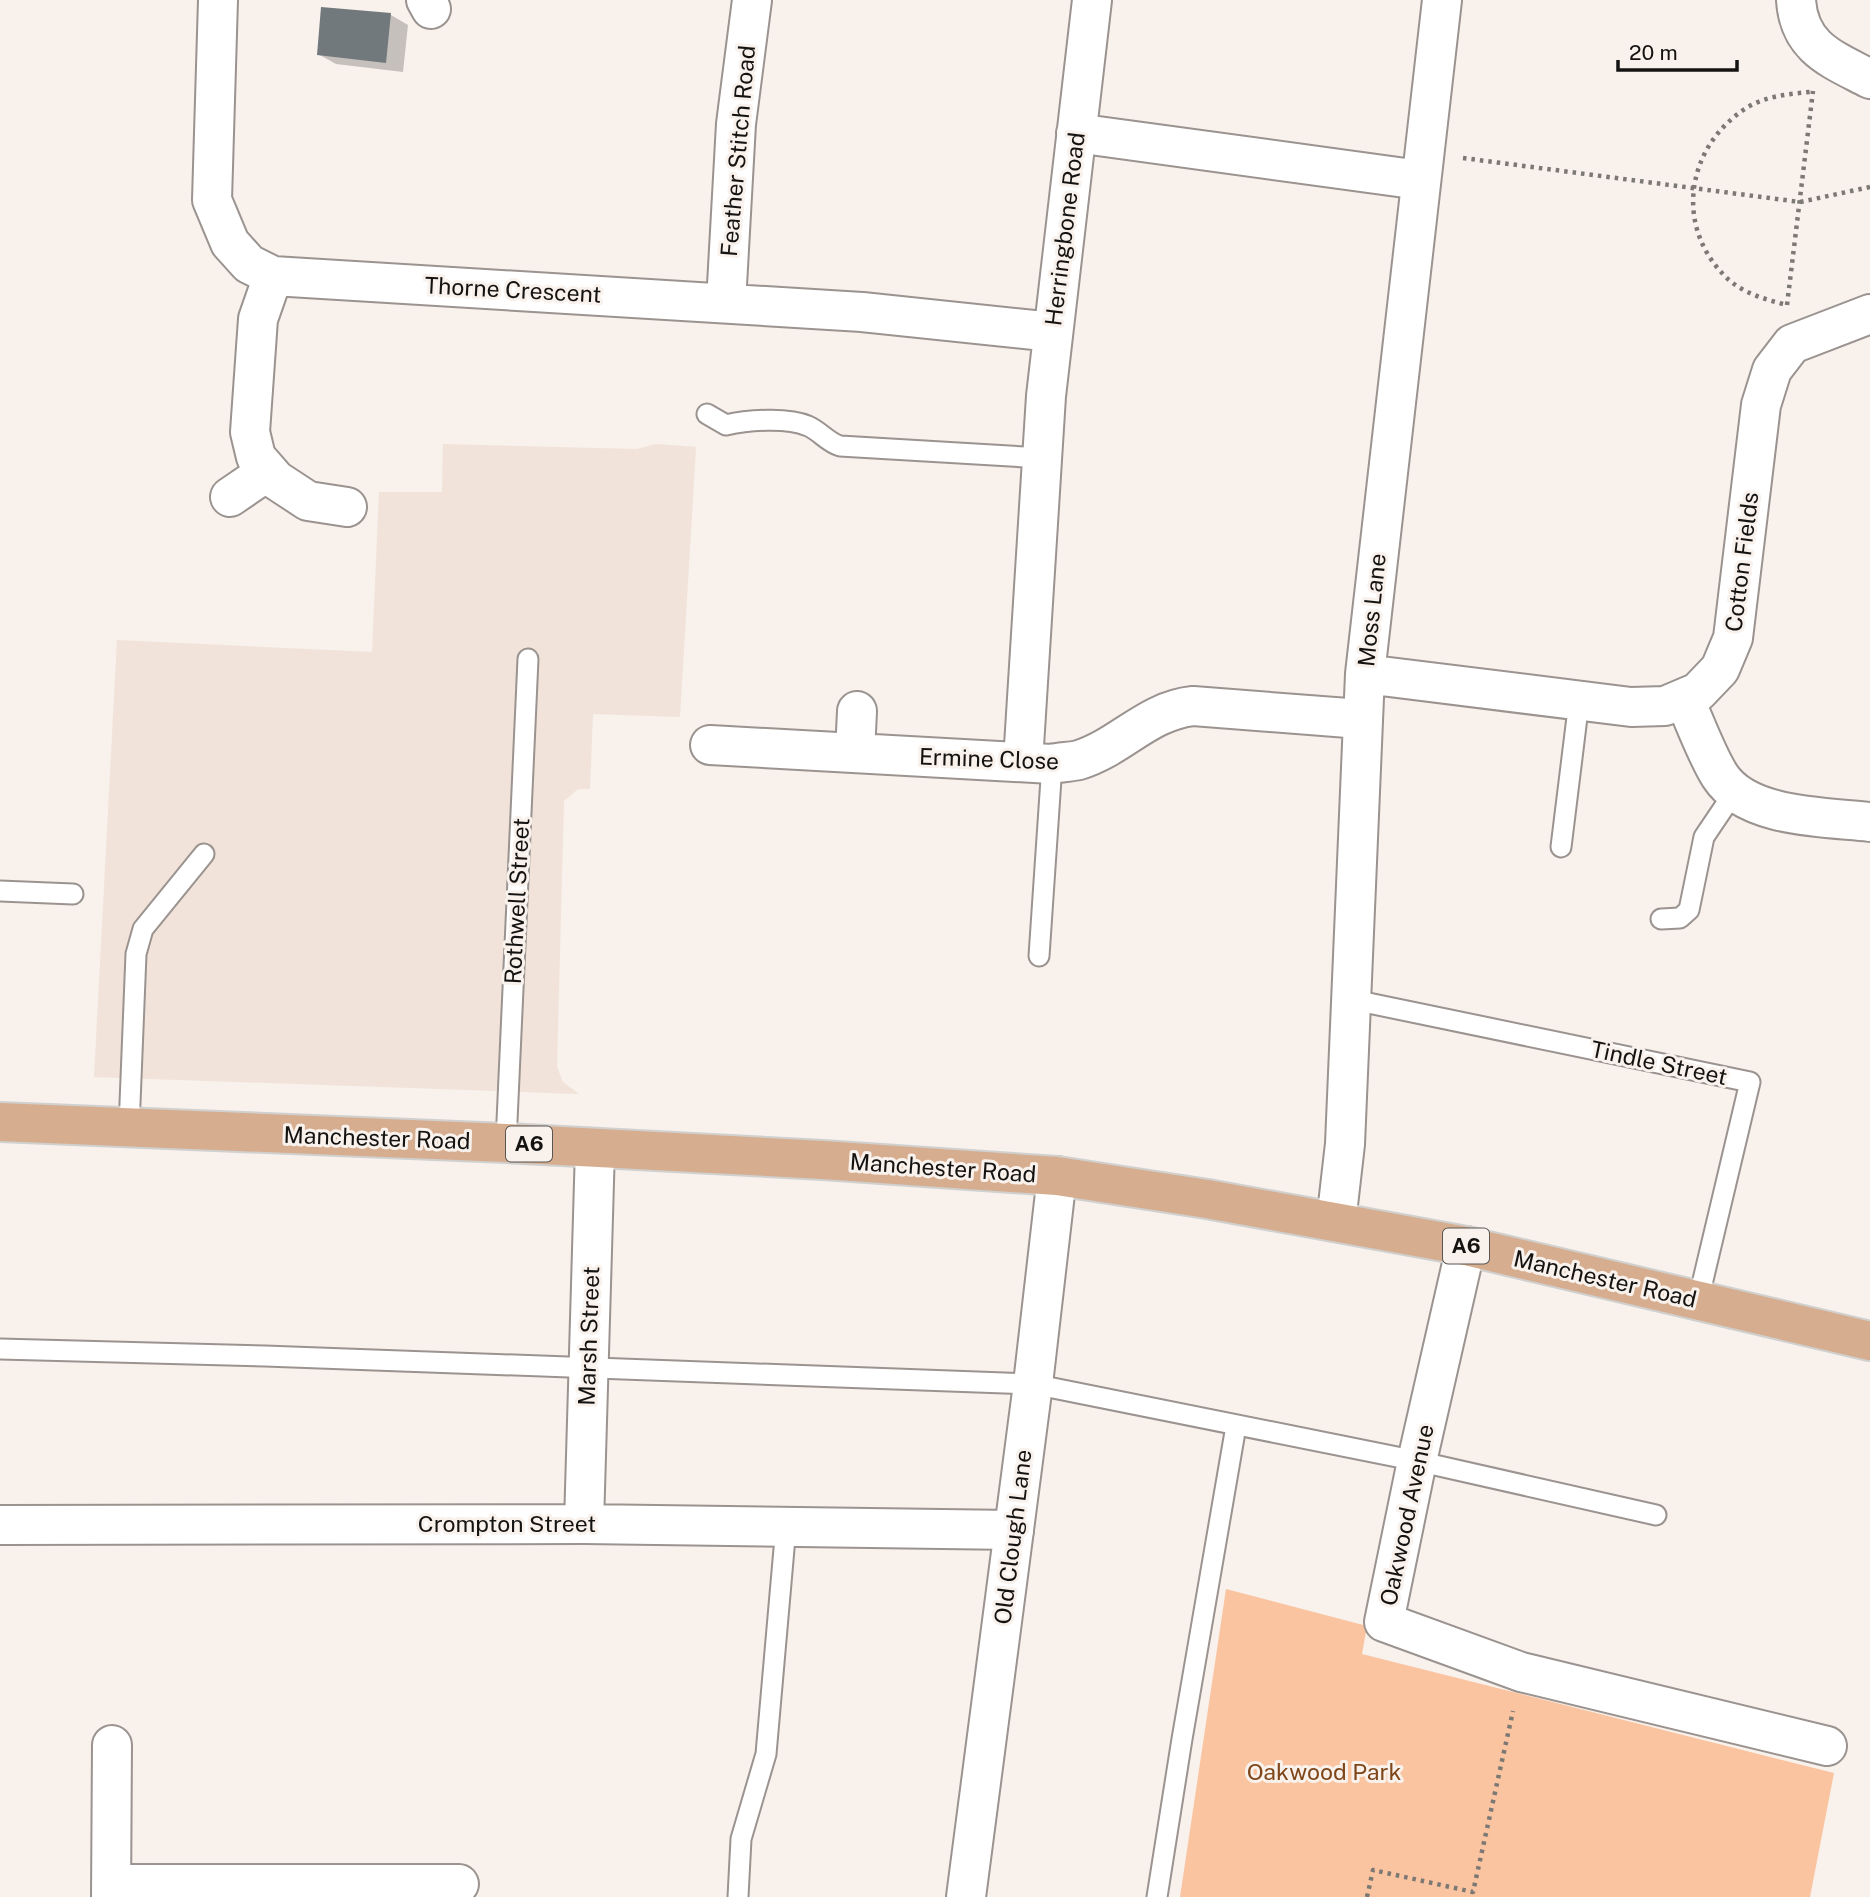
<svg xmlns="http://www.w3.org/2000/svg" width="1870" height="1897" viewBox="0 0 1870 1897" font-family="'Public Sans',sans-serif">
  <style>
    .built { fill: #f1e3d9 }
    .green { fill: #fac4a0 }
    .shadow { fill: #0003 }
    .building { fill: #72797d }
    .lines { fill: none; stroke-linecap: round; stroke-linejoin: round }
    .service-casing { stroke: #9a938f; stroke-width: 23 }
    .minor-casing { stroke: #9a938f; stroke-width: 42 }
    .tertiary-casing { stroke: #9a938f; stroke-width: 42 }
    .primary-casing { stroke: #d0d0cf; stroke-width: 42 }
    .path { stroke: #7c7874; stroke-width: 4.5; stroke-dasharray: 3.5 5; stroke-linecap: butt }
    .service { stroke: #fff; stroke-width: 19 }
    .minor { stroke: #fff; stroke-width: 38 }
    .tertiary { stroke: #fff; stroke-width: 38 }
    .primary { stroke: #d6ad8f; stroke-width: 38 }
    .labels { text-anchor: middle; stroke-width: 6; stroke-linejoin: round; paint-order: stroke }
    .shield { fill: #f8f1ec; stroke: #595653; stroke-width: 2 }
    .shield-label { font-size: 21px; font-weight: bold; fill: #151311 }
    .street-label { font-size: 23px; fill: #151311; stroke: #f8f1ec }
    .park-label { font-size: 23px; fill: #7e4619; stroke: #f8f1ec }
  </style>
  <rect width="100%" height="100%" fill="#f8f1ec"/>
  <path class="built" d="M443,444L637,449L656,444L696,447L680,717L593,714L590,789H578L564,801L557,1067L563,1082L579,1094L94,1077L117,640L372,652L379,492H442Z"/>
  <path class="green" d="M1226,1589L1367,1626L1362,1654L1834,1773L1810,1897H1180Z"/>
  <path class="shadow" d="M323,9L391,15L408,25L403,72L336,64L318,54Z"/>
  <path class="building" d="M321,7L391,13L386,63L317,55Z"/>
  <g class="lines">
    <g class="service-casing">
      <path id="service" d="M707,414L726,425C747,420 788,417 808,426C820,431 827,442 840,446L1042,458
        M1561,847L1579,701
        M0,891L73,894
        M1661,919L1680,918L1689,910L1704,837L1735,791
        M1039,956L1052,764
        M1349,999L1750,1082L1698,1301
        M129,1128L136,954L143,929L204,854
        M506,1143L528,659
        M0,1349L265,1356L1033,1384L1417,1461L1656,1515
        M738,1897L741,1839L766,1754L786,1526
        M1157,1897L1182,1739L1236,1426"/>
    </g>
    <g class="minor-casing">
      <path id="minor" d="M218,0L212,200L230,243L249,264L273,276L862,312L1053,332
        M426,0L431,9
        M1796,0C1799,48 1832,59 1870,79
        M1076,133L1420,180
        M273,276L258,319L250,432L256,457L276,480L308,501L347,507
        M726,303L736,124L752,0
        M230,497L268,471
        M1365,674L1631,707L1665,706L1698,692L1720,669L1733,638L1761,405L1772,370L1792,344L1870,314
        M1684,698C1694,720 1707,756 1720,776C1747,818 1825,817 1870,822
        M710,745L1052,764C1060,762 1071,762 1079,760C1121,747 1147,711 1193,706L1361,719
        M855,753L857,711
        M1023,762L1046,396L1092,0
        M1336,1222L1345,1144L1365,674L1442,0
        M1466,1246L1417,1461L1384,1622L1521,1672L1827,1746
        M584,1524L595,1148
        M0,1525L584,1524L1014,1530
        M111,1884H459
        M111,1897L112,1745"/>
    </g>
    <g class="tertiary-casing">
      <path id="tertiary" d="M966,1897L1033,1384L1057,1176"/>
    </g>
    <g class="primary-casing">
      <path id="primary" d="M0,1122L506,1143L823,1160L1057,1176L1207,1199L1466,1246L1870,1341"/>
    </g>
    <path class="path" d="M1463,158L1800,202L1870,187
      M1783,304C1764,299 1744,293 1729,280C1673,229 1685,146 1748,107C1766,96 1789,94 1810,92
      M1787,305L1813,91
      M1367,1897L1373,1870L1473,1892L1513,1711"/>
    <use href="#service" class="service"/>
    <use href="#minor" class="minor"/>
    <use href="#tertiary" class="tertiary"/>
    <use href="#primary" class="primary"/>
  </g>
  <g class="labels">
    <g class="shield">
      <rect x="506" y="1126.5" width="46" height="35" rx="5"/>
      <rect x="1443" y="1228.5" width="46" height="35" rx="5"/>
    </g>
    <g class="shield-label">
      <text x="529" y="1151">A6</text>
      <text x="1466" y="1253">A6</text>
    </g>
    <g class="street-label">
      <text transform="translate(738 151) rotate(-85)" y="8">Feather Stitch Road</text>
      <text transform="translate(1065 229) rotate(-83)" y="8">Herringbone Road</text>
      <text transform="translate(513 290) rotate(3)" y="8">Thorne Crescent</text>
      <text transform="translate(1742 562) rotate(-83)" y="8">Cotton Fields</text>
      <text transform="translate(1372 610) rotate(-84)" y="8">Moss Lane</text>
      <text transform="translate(989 759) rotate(2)" y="8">Ermine Close</text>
      <text transform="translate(517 901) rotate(-87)" y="8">Rothwell Street</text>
      <text transform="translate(1659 1063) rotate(12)" y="8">Tindle Street</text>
      <text transform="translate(377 1138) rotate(2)" y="8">Manchester Road</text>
      <text transform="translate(943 1168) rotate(4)" y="8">Manchester Road</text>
      <text transform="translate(1605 1279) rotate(13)" y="8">Manchester Road</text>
      <text transform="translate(589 1336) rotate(-88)" y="8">Marsh Street</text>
      <text transform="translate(1407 1515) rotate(-78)" y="8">Oakwood Avenue</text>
      <text x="507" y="1532">Crompton Street</text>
      <text transform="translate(1013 1537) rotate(-83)" y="8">Old Clough Lane</text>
    </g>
    <g class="park-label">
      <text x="1324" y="1780">Oakwood Park</text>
    </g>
  </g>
  <path d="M1618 60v10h119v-10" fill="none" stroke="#151311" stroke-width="3.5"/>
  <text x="1629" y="60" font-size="21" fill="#151311" stroke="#f8f1ec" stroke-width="5" paint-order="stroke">20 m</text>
</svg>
